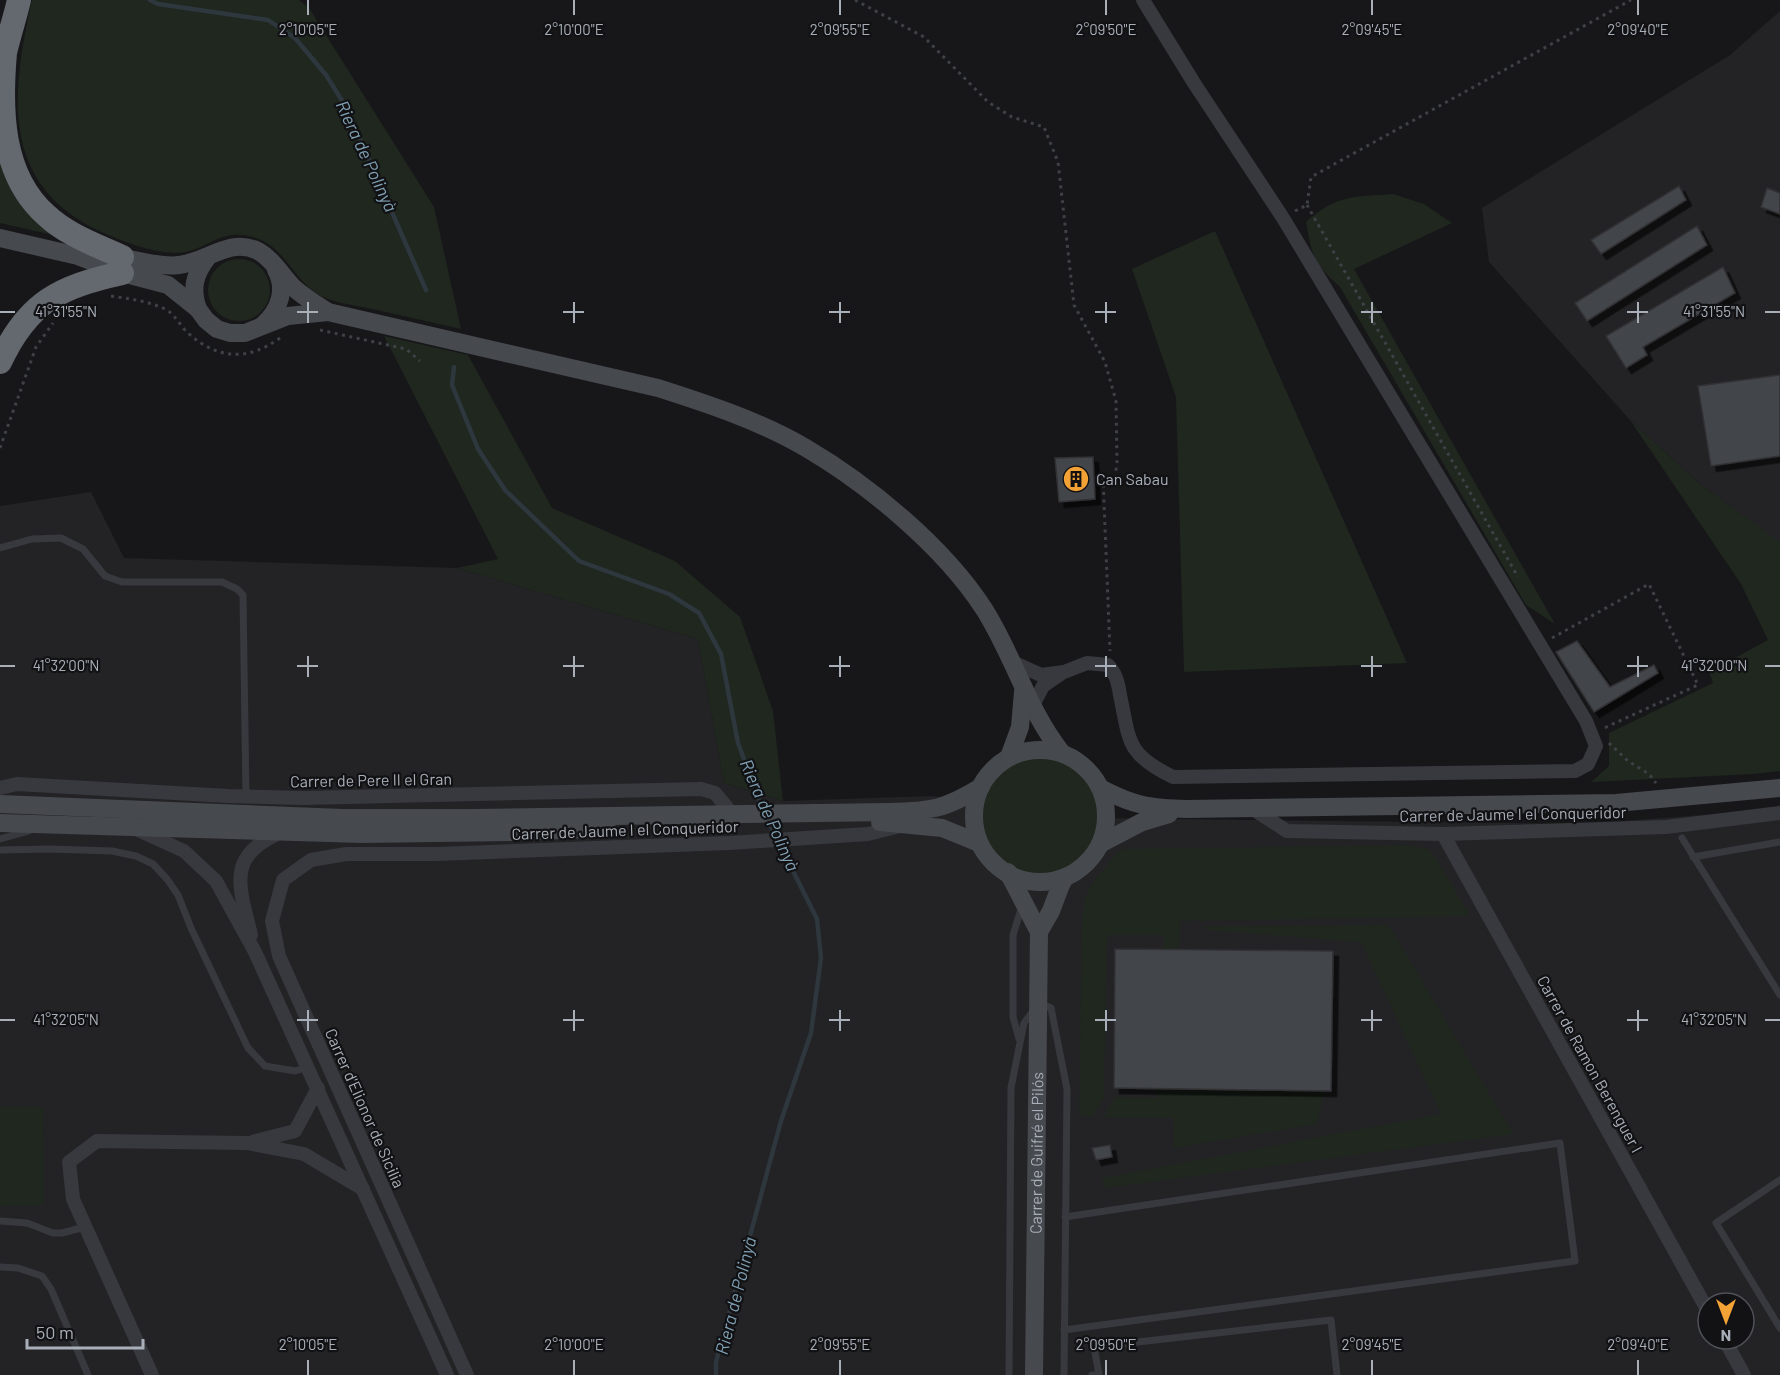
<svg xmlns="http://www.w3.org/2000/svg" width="1780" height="1375" viewBox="0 0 1780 1375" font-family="Barlow,sans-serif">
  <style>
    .built { fill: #232326; fill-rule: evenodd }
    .green { fill: #1f271f }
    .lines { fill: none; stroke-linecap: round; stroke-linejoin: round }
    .stream { stroke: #2d373d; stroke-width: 4.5 }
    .building { fill: #434549; stroke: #313135; stroke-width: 1.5; filter: url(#shadow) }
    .path { stroke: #3e4145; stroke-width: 3; stroke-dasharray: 3 4.5; stroke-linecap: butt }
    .service { stroke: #38393e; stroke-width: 7 }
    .minor { stroke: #38393e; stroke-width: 14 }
    .secondary { stroke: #46494e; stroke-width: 18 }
    .motorway { stroke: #64686f; stroke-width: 24 }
    .ticks { fill: none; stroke: #a9afb9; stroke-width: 2 }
    .labels { text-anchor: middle; stroke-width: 4.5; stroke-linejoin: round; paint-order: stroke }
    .poi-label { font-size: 16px; fill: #a9afb9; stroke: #121214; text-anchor: start }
    .street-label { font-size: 16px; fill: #a9afb9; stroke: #121214 }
    .water-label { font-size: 18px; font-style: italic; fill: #80a0b4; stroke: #121214 }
    .ticks-label { font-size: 15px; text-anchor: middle; fill: #a9afb9; stroke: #121214; stroke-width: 4.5; stroke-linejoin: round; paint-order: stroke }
  </style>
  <defs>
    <filter id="shadow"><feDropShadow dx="5.5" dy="5.5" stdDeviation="0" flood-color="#0009"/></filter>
  </defs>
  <rect width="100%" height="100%" fill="#171719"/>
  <path class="built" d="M1780,11V543L1700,484L1630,420L1489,262L1482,208L1730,55Z
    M91,492L124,558L457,568L698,639L724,783L783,801L932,796L1095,818L1584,824L1780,809V1375H0V506ZM1708,1303H1744V1339H1708Z"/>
  <path class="green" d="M32,0H299L309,8L434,207L461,329C432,322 402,316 372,309C354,305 332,303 316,293C292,277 283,245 253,237C218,227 206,253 175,253C149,252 121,241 97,230C0,182 11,94 32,0Z
    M0,160L62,237L0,223Z
    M1393,194L1424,204L1452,223L1354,269L1555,624L1526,605L1340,287C1313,263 1312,256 1306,222C1337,194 1354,197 1393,194Z
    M1215,231L1407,663L1184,672L1176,397L1132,269Z
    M208 290a31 31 0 1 1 62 0a31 31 0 1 1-62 0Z
    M384,336L468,355L552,508L675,561L740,617L773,711L783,801L724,783L698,639L457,568L498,559Z
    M1630,420L1700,484L1780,542V771L1754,774L1591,782L1609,766V733L1713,683L1709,672L1768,640L1741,584Z
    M974 816a66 66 0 1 1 132 0a66 66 0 1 1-132 0Z
    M1406,845L1428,849L1434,855L1470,916L1180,921L1179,949H1164V935H1107L1104,1097L1093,1116L1082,1117L1079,1111L1082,922L1085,899L1092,883L1117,853L1122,849Z
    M1389,925L1513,1134L1105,1188L1102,1178L1441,1114L1361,942L1206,930L1204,926Z
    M1158,1089L1325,1090L1317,1124L1174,1148L1173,1118L1104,1117L1115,1097L1157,1098Z
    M0,1107H43L44,1205L0,1206Z"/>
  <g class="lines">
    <path class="stream" d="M150,0L158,4L268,20L295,38L326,75L346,107L426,290
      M454,367L452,385L478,449L505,490L579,561L669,594L699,613L721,654L738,743L762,808
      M716,1375V1362L781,1121L811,1033L821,958L817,919L767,819"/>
  </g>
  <path class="building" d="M1679,186L1686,200L1601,254L1591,240Z
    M1767,188L1780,193V214L1761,207Z
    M1697,226L1707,245L1587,321L1575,303Z
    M1723,267L1735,293L1643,347L1647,355L1626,368L1606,336Z
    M1780,375V456L1711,466L1698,386Z
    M1093,457L1095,499L1059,502L1055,458Z
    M1577,641L1610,687L1654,665L1658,673L1594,712L1556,652Z
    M1115,949L1333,951L1331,1091L1114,1088Z
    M1110,1145L1112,1157L1096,1160L1092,1148Z"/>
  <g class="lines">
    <path class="path" d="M855,0L924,37L988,102L1012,117L1044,127L1058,162L1074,305L1105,362L1116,401L1117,462L1115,478L1103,483
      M1307,205L1518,577
      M1295,211L1307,205L1311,177L1631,0
      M111,296C130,299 148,301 165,309C175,314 180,326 188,333C218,360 248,361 280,338
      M320,330L406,349L420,361
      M0,448L36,347L53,323
      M1103,477L1110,651
      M1552,638L1649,584L1698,685L1604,728
      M1609,743L1628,761L1649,774L1656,783"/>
    <path class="service" d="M0,548L32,539L61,538L83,549L105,576L122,582H222L237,589L243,595L246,797
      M1682,838L1780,995
      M0,839L29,831
      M0,850L49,849L112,851L136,856L153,864L167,879L178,895L191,928L248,1048L265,1066L295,1071L308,1067
      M1693,857L1780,842
      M1040,1003L1051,1008L1067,1089L1064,1375
      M1019,1039L1013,1017V935L1022,906
      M1780,1180L1716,1223L1780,1328
      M0,1221L27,1223L53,1233H62L85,1227
      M0,1267L18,1268L42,1276L51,1289L88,1375
      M1064,1330L1575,1261L1560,1143L1065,1217
      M1009,1375L1011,1088L1024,1023L1033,1011
      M1092,1375L1099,1374L1094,1347L1331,1320L1337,1375"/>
    <path class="minor" d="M1012,662L1041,675L1064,672L1087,663L1108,665C1116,674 1118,682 1120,695C1130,742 1126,754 1173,777L1575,771L1588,764L1596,746L1586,721L1283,218L1194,83L1143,0
      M1032,707L1043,686L1062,673
      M0,788L17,784L228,796L303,798L701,789L715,793L733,815
      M1253,809L1287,831L1443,834L1666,827L1780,813
      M138,830L184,851L216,881L255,952L447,1375
      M1443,834L1708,1311
      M251,935C240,888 225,857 279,833
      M252,1142L295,1131L318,1088
      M1724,1339L1744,1375
      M152,1375L73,1199L69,1162L97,1141L247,1143L304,1154L363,1189
      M467,1375L279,956L272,921L283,880L311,860L346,854H436L729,843L868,834L896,827"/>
    <g class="secondary">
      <path d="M0,238L78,256L122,273L168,285L198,309L206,320L217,329L230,333H245L288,316L328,312L658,388C708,404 760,421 806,448C869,485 944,547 984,609C1014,656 1027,709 1062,753"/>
      <path d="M110,257C133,257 156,268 179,265C208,262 229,237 258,251C273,259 282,276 294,288C304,297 317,305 328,312"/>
      <path d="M198,309C191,289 194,275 207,258"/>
      <path d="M263,325C279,311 287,289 276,270"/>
      <circle cx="1040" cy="816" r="66"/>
      <path d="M1009,757L1020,727L1023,692"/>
      <path d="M1102,789C1135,806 1150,808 1187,809L1616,803L1780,788"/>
      <path d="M0,804L342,818H476L890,812C932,811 945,809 981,787"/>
      <path d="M880,822L942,828L979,843"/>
      <path d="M0,823L362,834L513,832L607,828"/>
      <path d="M1100,844L1142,822L1169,814"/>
      <path d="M1008,872L1039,932"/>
      <path id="s1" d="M1034,1375L1039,932L1051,911L1060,887L1065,877"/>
    </g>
    <path class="motorway" d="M19,0C15,18 9,35 5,53C0,110 1,175 46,215C67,235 96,245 122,257
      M0,362C28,302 59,287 122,273"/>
  </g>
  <path class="ticks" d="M308,0V15M574,0V15M840,0V15M1106,0V15M1372,0V15M1638,0V15M308,302V323M574,302V323M840,302V323M1106,302V323M1372,302V323M1638,302V323M0,312H15M297,312H318M563,312H584M829,312H850M1095,312H1116M1361,312H1382M1627,312H1648M1765,312H1780M308,656V677M574,656V677M840,656V677M1106,656V677M1372,656V677M1638,656V677M0,666H15M297,666H318M563,666H584M829,666H850M1095,666H1116M1361,666H1382M1627,666H1648M1765,666H1780M308,1010V1031M574,1010V1031M840,1010V1031M1106,1010V1031M1372,1010V1031M1638,1010V1031M0,1020H15M297,1020H318M563,1020H584M829,1020H850M1095,1020H1116M1361,1020H1382M1627,1020H1648M1765,1020H1780M308,1360V1375M574,1360V1375M840,1360V1375M1106,1360V1375M1372,1360V1375M1638,1360V1375"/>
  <defs>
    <g id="building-disc" transform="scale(1.35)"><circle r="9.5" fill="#f3a236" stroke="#121214"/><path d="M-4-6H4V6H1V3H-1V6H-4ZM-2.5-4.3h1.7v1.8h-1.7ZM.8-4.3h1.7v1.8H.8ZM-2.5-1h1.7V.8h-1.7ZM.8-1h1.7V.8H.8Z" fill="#111"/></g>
  </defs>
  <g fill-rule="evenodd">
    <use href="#building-disc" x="1076" y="479"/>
  </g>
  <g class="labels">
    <g class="poi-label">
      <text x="1096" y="485">Can Sabau</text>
    </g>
    <g class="street-label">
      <text transform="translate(371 780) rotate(-1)" y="6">Carrer de Pere II el Gran</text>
      <text transform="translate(1513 814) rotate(-1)" y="6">Carrer de Jaume I el Conqueridor</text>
      <text transform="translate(625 830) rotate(-2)" y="6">Carrer de Jaume I el Conqueridor</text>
      <text transform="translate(1590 1064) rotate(61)" y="6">Carrer de Ramon Berenguer I</text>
      <text transform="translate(365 1108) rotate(66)" y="6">Carrer d'Elionor de Sicilia</text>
      <text dy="6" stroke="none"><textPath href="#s1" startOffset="222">Carrer de Guifré el Pilós</textPath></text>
    </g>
    <g class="water-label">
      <text transform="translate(366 156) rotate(65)" y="6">Riera de Polinyà</text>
      <text transform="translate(769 815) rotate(66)" y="6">Riera de Polinyà</text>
      <text transform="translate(736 1296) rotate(-76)" y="6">Riera de Polinyà</text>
    </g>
  </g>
  <g class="ticks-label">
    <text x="308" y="35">2°10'05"E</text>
    <text x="574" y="35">2°10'00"E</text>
    <text x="840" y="35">2°09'55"E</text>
    <text x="1106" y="35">2°09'50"E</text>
    <text x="1372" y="35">2°09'45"E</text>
    <text x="1638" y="35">2°09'40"E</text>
    <text x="1714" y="317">41°31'55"N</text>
    <text x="66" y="317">41°31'55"N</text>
    <text x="1714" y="671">41°32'00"N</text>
    <text x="66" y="671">41°32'00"N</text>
    <text x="1714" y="1025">41°32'05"N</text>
    <text x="66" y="1025">41°32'05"N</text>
    <text x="308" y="1350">2°10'05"E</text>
    <text x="574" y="1350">2°10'00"E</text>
    <text x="840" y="1350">2°09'55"E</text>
    <text x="1106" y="1350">2°09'50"E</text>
    <text x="1372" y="1350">2°09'45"E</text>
    <text x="1638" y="1350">2°09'40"E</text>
  </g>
  <g transform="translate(1726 1321) rotate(180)"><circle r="28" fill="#121214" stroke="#4e5156" stroke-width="1.5"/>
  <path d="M0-4.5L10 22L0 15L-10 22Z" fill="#f3a236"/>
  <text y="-9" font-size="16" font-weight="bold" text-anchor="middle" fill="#a9afb9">N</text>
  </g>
  <path d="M27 1339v9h116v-9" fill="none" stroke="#a9afb9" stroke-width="3"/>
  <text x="36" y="1339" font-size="18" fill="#a9afb9" stroke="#121214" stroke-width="4.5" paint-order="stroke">50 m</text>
</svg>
